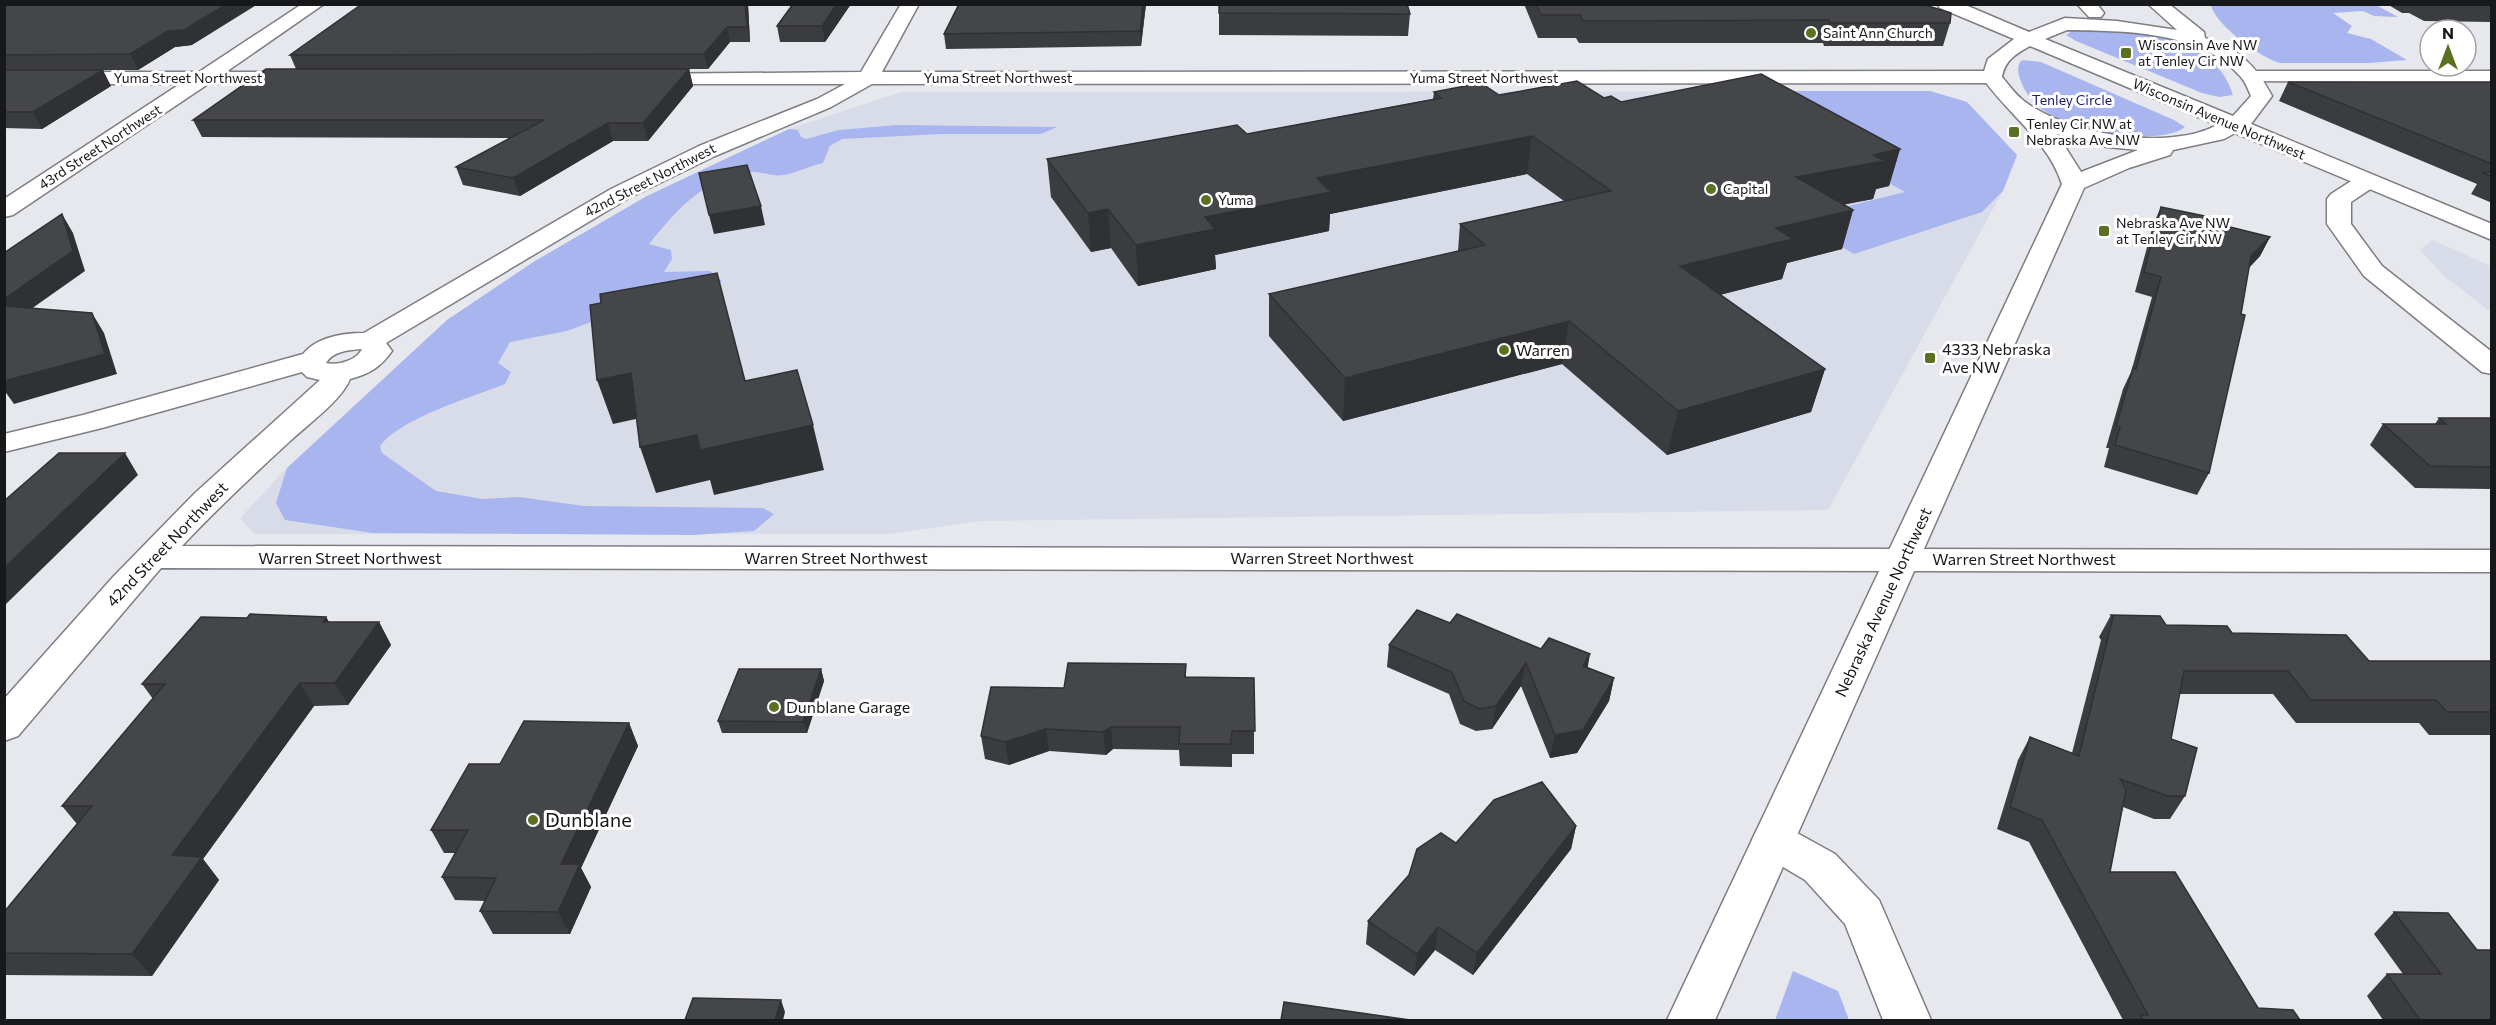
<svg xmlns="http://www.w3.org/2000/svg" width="2496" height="1025" viewBox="0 0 2496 1025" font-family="Commissioner,sans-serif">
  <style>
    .built { fill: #d8dce9 }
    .green { fill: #a8b5ee }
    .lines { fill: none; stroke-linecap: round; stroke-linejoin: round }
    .minor-casing { stroke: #7c7e83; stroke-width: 3 }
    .primary-casing { stroke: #7c7e83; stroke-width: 3 }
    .minor { fill: #fff; fill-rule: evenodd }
    .primary { fill: #fff; fill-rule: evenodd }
    .wall { fill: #3a3c40 }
    .shaded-wall { fill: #303134 }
    .building { fill: #44464a; stroke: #303134; stroke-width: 1.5 }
    .poi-dot { fill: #5b7121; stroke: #fff; stroke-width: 2 }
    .labels { text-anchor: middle; stroke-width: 6; stroke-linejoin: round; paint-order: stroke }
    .far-poi-label { font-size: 14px; fill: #17181a; stroke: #fff; text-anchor: start }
    .far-street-label { font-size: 14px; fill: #17181a; stroke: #fff }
    .far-park-label { font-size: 14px; fill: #1b1c6d; stroke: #fff }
    .poi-label { font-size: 16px; fill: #17181a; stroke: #fff; text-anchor: start }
    .street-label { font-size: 16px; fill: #17181a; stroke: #fff }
    .near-poi-label { font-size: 20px; fill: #17181a; stroke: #fff; text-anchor: start }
  </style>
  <rect width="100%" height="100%" fill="#e7e8ee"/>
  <path class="built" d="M1930,91L1967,102L2017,155L2003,191L1828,510L981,521L890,534H254L240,518L287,468L447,320L535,261L647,196L789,129L901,92Z
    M2432,240L2491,266V312L2445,277L2420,250Z"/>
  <path class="green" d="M2211,5H2376L2398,17L2374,16L2363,11L2333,13L2352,26L2347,33L2371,39L2407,60L2369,63H2280C2261,58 2215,25 2211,5Z
    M2102,28C2151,34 2216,38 2233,95L2219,97L2202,93L2076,41L2066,35L2071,32Z
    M2023,60L2041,62L2174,120L2185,127C2158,148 2073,129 2046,112C2035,105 2027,96 2022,84C2019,76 2016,70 2020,62Z
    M1753,91H1930L1967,102L2017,155L2003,191L1982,212L1854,254L1796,219L1905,192L1731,94Z
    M897,125L1057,127L1041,134H941L842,139L830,146L823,163C810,166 796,173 783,175C772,177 762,171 752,172C702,179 679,208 649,244L671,250L672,259L664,272L710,271L722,281L709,295L602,318L567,331L510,342L498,363L511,372L505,384C472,397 401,418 380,446L382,453L436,491L483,499L519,497L584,506L763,508L774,514L754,531L693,535L373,533L285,520L276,503L287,468L447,320L535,261L647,196L789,129L798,130L801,137L806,139L839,130Z
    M1793,971L1838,991L1849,1020H1775Z"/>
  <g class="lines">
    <g class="minor-casing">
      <path id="minor" d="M302,4H324L226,72H297L304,74L307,78L304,82L208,84L13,215L4,217V199L180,84H4V72H199Z
        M901,4H919L882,72L1992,71L1999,73L2002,77L1999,81L1992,83L872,84L831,107L715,156L627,199L386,343L392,351C381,367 369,374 350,379C342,400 306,426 289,442C252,476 216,510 182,546L2492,550V572L161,568L18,736L4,741V699L113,577L195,493L320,380L307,377L302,372L102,428L4,452V434L83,415L303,354C317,337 343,333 364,333L611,189L699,146L817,99L845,84H645L638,82L635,78L638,74L861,72ZM362,349C357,360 338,366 326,363C333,351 349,350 362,349Z
        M2077,4H2097L2104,13L2101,17H2089Z
        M2254,71H2492V83L2247,81L2244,77L2247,73Z
        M2367,174L2375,176L2379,181L2375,186L2351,202V224L2382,266L2492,352V374L2482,372L2364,276L2327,224V199L2331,194L2359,176Z
        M1773,823L1788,828L1835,854L1879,900L1931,1020H1883L1845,924L1805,880L1758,852L1752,840L1758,828Z"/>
    </g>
    <g class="primary-casing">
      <path id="primary" d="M1937,4H1963L2029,32L2065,18L2117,21L2177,30L2148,4H2169L2204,32L2205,38C2239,48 2256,66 2272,96L2251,124L2492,224V240L2235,133L2224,139L2173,150L2170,155L2129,168L2084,188L1715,1020H1667L2062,184C2047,139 2008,115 1982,77L1988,59L2014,39L1940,8ZM2067,30C2122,31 2200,30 2240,76C2245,81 2248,89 2251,96L2233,116L2045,39ZM2030,46L2217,125C2167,152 2067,134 2024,101C2015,94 2009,85 2002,77C2005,60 2016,54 2030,46ZM2057,134L2107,147L2138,150L2081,172Z"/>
    </g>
    <use href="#minor" class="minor"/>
    <use href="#primary" class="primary"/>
  </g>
  <path class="wall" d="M4,4L192,45L175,47L138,70H18L111,86L42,129L4,128Z
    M362,4H748L750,42H730L708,69H421H689L693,86L648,141H613L520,196L463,185L456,167L511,138L202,137L193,120L296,69L290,55Z
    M793,4H851L825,42H780L777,26Z
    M959,4H1146L1141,46L946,49L944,34Z
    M1219,4L1410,14L1408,36L1219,35Z
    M1524,4H1922L1950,23L1943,46H1824L1823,43H1579L1576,38H1538Z
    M2387,4H2492V22L2424,21L2409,13H2402Z
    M2288,82H2492V203L2471,194L2477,184L2279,101Z
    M1434,92L1499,95L1604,98L1621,102L1900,149L1889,186L1876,189L1873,199L1844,204L1853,210L1842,249L1787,263L1782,279L1720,295L1825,369L1811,412L1667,455L1562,364L1343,421L1269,336V294L1458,251L1460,224L1564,201L1527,174L1330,214L1329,231L1215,255L1216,269L1138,286L1111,248L1091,252L1051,197L1047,159L1247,134L1433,99Z
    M2161,207L2214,223L2270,237L2260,256L2249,268L2209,473L2197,495L2104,467L2109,448H2106L2123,389L2131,372L2152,297L2135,292L2153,225Z
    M2439,418H2492V489L2415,488L2370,445L2383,424H2435Z
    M2111,615L2166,625L2232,633L2369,661H2492V735H2429L2419,723H2296L2273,694H2179L2171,739L2185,796L2170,819H2154L2123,807L2110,872L2258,1008L2300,1020H2123L2029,842L1997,829L2018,760L2030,737L2072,753L2101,640L2099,637Z
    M326,617L329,622H379L391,645L348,705L314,706L203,859L219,880L152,976L4,975V912L77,824L62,806L153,699L142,684L247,618Z
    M1450,623L1541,649L1614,678L1609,701L1577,753L1550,758L1521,686L1492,729L1476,731L1460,724L1449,694L1387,667L1389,645Z
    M1186,664V677L1254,678V754H1232V767L1180,766L1179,750L1113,749L1106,755L1049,751L1009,765L985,759L981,736L1064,688Z
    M821,669L824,681L807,733H722L718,721Z
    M629,723L638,746L581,868L591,887L570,934H493L480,911L485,901L455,900L442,877L455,853H444L431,830L500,764Z
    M1576,826L1571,849L1473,975L1435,950L1414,976L1366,944L1368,921L1456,843Z
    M2394,912L2477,950L2492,1020H2383L2367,996L2387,974H2403L2374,934Z"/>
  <path class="shaded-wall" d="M227,4H258L192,45L175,47L138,70L130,54L168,31Z
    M745,4H748L750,42L747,27Z
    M837,4H851L825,42L822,26Z
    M1143,4H1146L1141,46L1140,31Z
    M727,27L730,42L708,69L704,54Z
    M689,69L693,86L648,141L643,123Z
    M103,70L111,86L42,129L33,112Z
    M608,123L613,141L520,196L513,178Z
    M1532,136L1527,174L1330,214L1329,231L1215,255L1216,269L1138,286L1136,245L1205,217L1317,178Z
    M1900,149L1889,186L1876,189L1873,199L1786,216L1796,177L1873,155Z
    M761,206L765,225L714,234L709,215Z
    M1108,209L1111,248L1091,252L1088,213Z
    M1853,210L1842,249L1787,263L1782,279L1671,307L1680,266L1776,228Z
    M62,214L73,233L85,271L7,326L4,321V299Z
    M2270,237L2260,256L2241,276L2251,256Z
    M92,313L104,333L117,374L14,404L4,390V381Z
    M1569,321L1562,364L1343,421L1345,378Z
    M1825,369L1811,412L1667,455L1678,411Z
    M631,373L645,417L613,424L597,380Z
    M813,425L824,470L714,495L710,480L656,493L640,447L697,435Z
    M125,453L138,475L4,606V568Z
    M326,617L339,639L323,622Z
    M379,622L391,645L348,705L335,683Z
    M1590,654L1586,677L1583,666Z
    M1526,663L1521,686L1492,729L1496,706Z
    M821,669L824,681L807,733L803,722Z
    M1614,678L1609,701L1577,753L1550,758L1555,735Z
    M300,683L314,706L203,859L219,880L152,976L132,954L172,855Z
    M629,723L638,746L581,868L591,887L570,934L558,912L561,864Z
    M1111,727L1113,749L1106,755L1103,732Z
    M1046,729L1049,751L1009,765L1005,742Z
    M1576,826L1571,849L1473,975L1477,953Z
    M1438,927L1435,950L1414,976L1417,954Z
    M781,1000L785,1012L783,1020H775Z"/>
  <path class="building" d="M4,4H227L184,30L168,31L130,54L4,55Z
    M362,4H745L747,27H727L704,54L290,55Z
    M793,4H837L822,26H777Z
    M959,4H1143L1140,31L944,34Z
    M1219,4H1407L1410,14L1219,13Z
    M1536,4H1922L1951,13L1950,23H1830L1829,20L1583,21L1580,15H1541Z
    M266,69H689L643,123H608L513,178L456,167L544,120H193Z
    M4,70H103L33,112H4Z
    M1761,74L1900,149L1873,155L1885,161L1796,177L1853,210L1776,228L1793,239L1680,266L1825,369L1678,411L1569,321L1345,378L1269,294L1485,245L1460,224L1611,191L1532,136L1317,178L1331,192L1205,217L1215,229L1136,245L1108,209L1088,213L1047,159L1237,125L1247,134L1441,98L1434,92L1481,83L1499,95L1577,81L1604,98L1611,96L1621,102Z
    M2288,82H2492V164Z
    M747,165L761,206L709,215L699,173Z
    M2492,171V177L2483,173Z
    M2161,207L2215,218L2214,223L2270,237L2251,256L2241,314L2245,315L2209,473L2115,445L2120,427L2116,426L2133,368L2136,369L2161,277L2144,272Z
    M62,214L73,251L4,299V253Z
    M717,273L745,381L797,370L813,425L700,450L697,435L640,447L631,373L597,380L590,305L601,303L600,294Z
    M4,306L92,313L105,354L4,381Z
    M2439,418H2492V467L2430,466L2383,424H2446Z
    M59,453H125L4,568V501Z
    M1417,610L1450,623L1457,614L1541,649L1549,638L1590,654L1583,666L1614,678L1583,730L1555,735L1526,663L1496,706L1479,709L1464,701L1452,672L1389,645Z
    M250,614L326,617L323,622H379L335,683H300L172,855L202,857L132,954L4,953V912L92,806H62L165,684H142L201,617L247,618Z
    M2111,615L2160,616L2166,625L2227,626L2232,633L2346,635L2369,661H2492V712H2447L2436,700H2311L2288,671H2184L2171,739L2197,748L2185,796H2168L2120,779L2126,789L2110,872H2175L2258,1008L2293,1010L2300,1020H2143L2140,1015H2148L2042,820L2010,807L2030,737L2079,756L2113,617Z
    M1068,663L1186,664L1185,677L1254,678L1255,731H1232L1231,744H1179L1180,727H1111L1103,732L1046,729L1005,742L981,736L991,687L1064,688Z
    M739,669H821L803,722L718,721Z
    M524,721L629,723L561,864H580L558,912L480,911L496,878L442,877L468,830H431L469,764H500Z
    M1542,782L1576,826L1477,953L1438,927L1417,954L1368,921L1409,875L1417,849L1441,833L1456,843L1494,800Z
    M2394,912L2448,913L2477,950H2492V1020H2420L2387,974H2441Z
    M693,998L781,1000L775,1020H685Z
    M1284,1002L1410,1020H1281Z"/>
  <g class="poi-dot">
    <circle cx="1811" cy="33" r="6"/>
    <rect x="2120" y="47" width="12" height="12" rx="3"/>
    <rect x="2008" y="126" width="12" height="12" rx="3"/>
    <circle cx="1711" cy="189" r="6"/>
    <circle cx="1206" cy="200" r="6"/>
    <rect x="2098" y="225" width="12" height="12" rx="3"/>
    <circle cx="1504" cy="350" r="6"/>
    <rect x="1924" y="352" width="12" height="12" rx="3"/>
    <circle cx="774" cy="707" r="6"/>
    <circle cx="533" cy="820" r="6"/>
  </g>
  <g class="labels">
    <g class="far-poi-label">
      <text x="1823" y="38">Saint Ann Church</text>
      <text x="2138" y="50">Wisconsin Ave NW<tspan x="2138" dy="16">at Tenley Cir NW</tspan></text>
      <text x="2026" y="129">Tenley Cir NW at<tspan x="2026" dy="16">Nebraska Ave NW</tspan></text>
      <text x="1723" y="194">Capital</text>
      <text x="1218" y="205">Yuma</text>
      <text x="2116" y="228">Nebraska Ave NW<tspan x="2116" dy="16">at Tenley Cir NW</tspan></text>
    </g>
    <g class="far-street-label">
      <text x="188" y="83">Yuma Street Northwest</text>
      <text x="998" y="83">Yuma Street Northwest</text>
      <text x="1484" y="83">Yuma Street Northwest</text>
      <text transform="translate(2219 119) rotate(23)" y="5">Wisconsin Avenue Northwest</text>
      <text transform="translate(100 147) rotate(-33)" y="5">43rd Street Northwest</text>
      <text transform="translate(650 180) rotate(-27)" y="5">42nd Street Northwest</text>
    </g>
    <g class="far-park-label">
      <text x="2072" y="105">Tenley Circle</text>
    </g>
    <g class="poi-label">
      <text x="1942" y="355">4333 Nebraska<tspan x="1942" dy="18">Ave NW</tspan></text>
      <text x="1516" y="356">Warren</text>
      <text x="786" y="713">Dunblane Garage</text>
    </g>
    <g class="street-label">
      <text transform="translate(167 544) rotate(-46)" y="6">42nd Street Northwest</text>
      <text x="350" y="564">Warren Street Northwest</text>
      <text x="836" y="564">Warren Street Northwest</text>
      <text x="1322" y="564">Warren Street Northwest</text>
      <text x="2024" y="565">Warren Street Northwest</text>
      <text transform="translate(1883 602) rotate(-65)" y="6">Nebraska Avenue Northwest</text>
    </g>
    <g class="near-poi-label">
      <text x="545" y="827">Dunblane</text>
    </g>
  </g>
  <rect width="2496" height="1025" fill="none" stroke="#17181a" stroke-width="12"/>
  <g transform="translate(2448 48)"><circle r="28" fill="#ffffff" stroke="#a2a3a3" stroke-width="1.5"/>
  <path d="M0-4.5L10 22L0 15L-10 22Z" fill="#5b7121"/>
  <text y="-9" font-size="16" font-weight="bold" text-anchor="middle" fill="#17181a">N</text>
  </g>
</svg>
